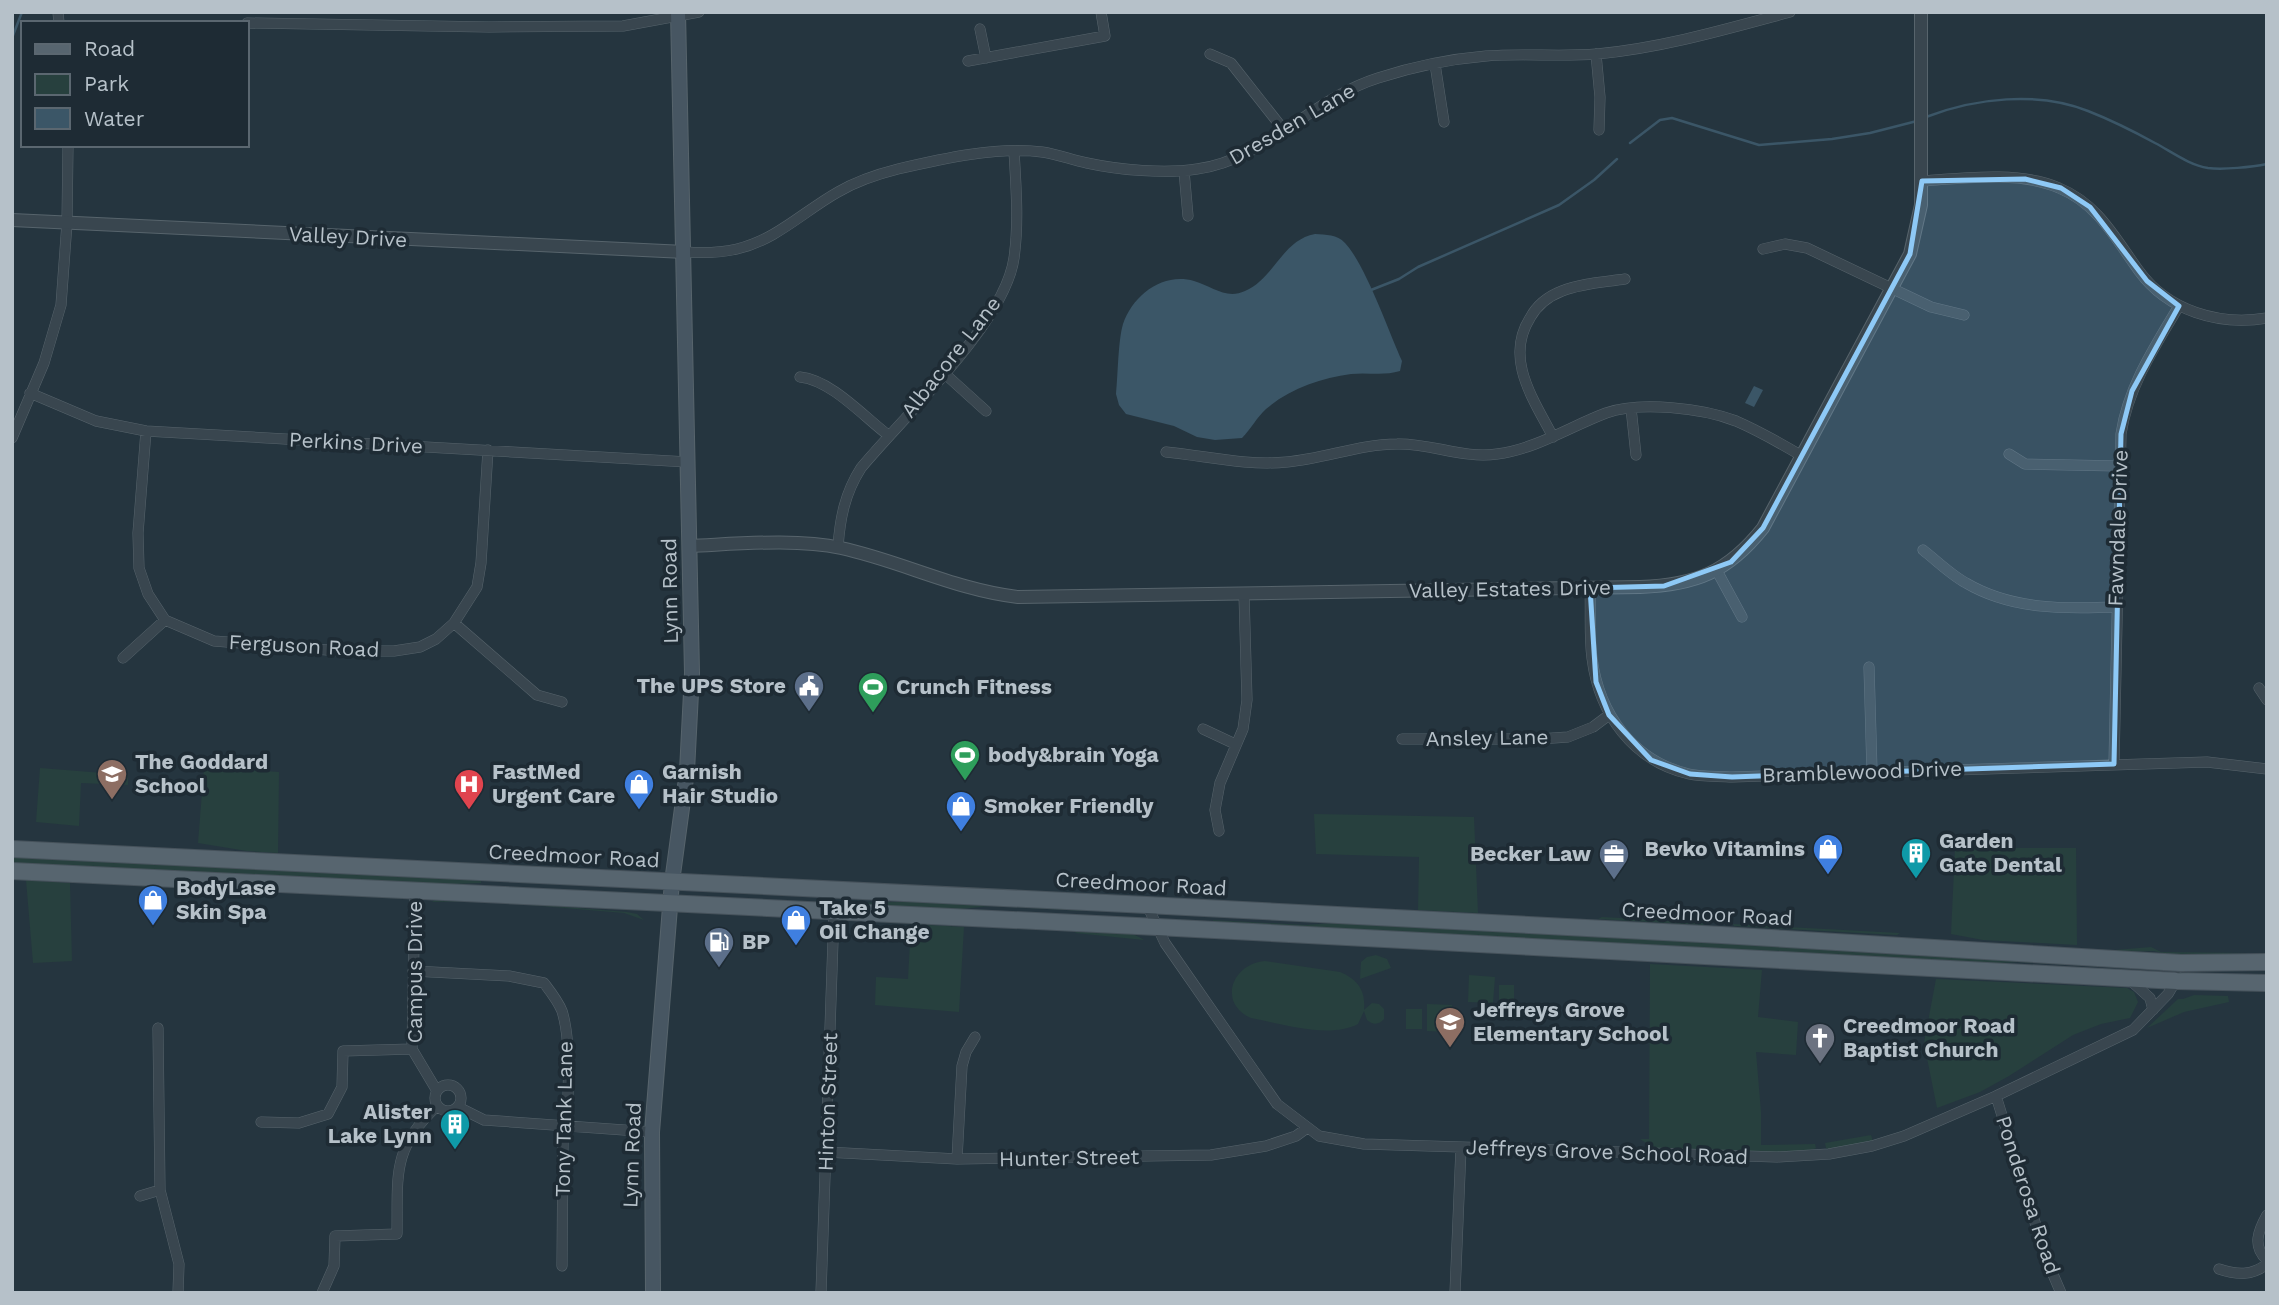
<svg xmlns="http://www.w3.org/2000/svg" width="2279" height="1305" viewBox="0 0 2279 1305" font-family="'Work Sans',sans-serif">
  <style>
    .green { fill: #27403e }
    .water { fill: #3b5667 }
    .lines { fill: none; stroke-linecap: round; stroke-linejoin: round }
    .stream { stroke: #3b5667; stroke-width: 2.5 }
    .minor-casing { stroke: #57646c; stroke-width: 11 }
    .tertiary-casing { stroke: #57646c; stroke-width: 14 }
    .secondary-casing { stroke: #57646c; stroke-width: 16 }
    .primary-casing { stroke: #46525b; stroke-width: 18 }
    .minor { stroke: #39464f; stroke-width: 10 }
    .tertiary { stroke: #39464f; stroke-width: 12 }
    .secondary { stroke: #475662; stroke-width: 14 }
    .primary { stroke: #57656f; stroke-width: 16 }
    .marked { fill: #8ec9f6; fill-opacity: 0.2; stroke: #8ec9f6; stroke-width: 5; stroke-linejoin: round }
    .labels { text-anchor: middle; stroke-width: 7; stroke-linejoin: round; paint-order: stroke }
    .street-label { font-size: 21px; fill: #b6c1c9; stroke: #1e2b34 }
    .poi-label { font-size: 21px; font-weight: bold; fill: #b6c1c9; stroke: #1e2b34; text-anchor: start }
  </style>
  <rect width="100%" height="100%" fill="#25353f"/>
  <path class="green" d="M204,767L279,772L278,853L247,851L198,843Z
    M40,768L128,775V785L81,783L79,826L36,822Z
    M1314,814L1474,817L1478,913L1418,910L1419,857L1316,854Z
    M1955,848H2076L2077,945L1983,940L1951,934Z
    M12,856L481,878V883L429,885L12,864Z
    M26,880L70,883L72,961L33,963Z
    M455,898L627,912L637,914L644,920L624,913L481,901L432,902L437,899Z
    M932,901L1082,908V911L991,906L949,910L860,906V903Z
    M1602,917L1709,923L1702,925L1598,919Z
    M1213,920L1305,925L1351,922L2108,963V967L2018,962L1966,965L1213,924Z
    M911,924L964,927L959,1012L875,1005L876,977L908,979Z
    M1733,924L1900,933L1897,935L1734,926Z
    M1078,930C1097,932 1129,928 1144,940L1075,933Z
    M2151,947L2161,952L2248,953L2175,956L2154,951L2116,952L2115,950Z
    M1376,955L1387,959L1391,968L1360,979L1361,962L1367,957Z
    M1265,961L1340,972C1357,979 1366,990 1364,1010L1372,1003L1379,1004L1384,1009V1019C1379,1025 1373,1025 1367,1020L1364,1011L1358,1024C1330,1039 1282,1024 1251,1018C1218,1004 1231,964 1265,961Z
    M1650,964L1762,970L1758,1017L1798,1022L1796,1055L1756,1052L1761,1112V1145L1815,1144L1816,1148C1806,1155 1676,1153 1659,1149C1652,1148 1646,1143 1640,1139H1649Z
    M1469,975L1495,977L1493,1003L1468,1002Z
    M1936,979L2127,988L2134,992L2138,1002L2130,1018L2101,1024L2073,1035L2009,1076L1980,1092L1937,1108L1924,1043Z
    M1499,985H1514V1006H1499Z
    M2194,995L2228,996L2229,1002L2184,1012L2147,1028L2178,999H2183Z
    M1427,1004L1452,1005L1451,1032L1427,1031Z
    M1406,1009H1422V1029H1406Z
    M1871,1135L1873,1141L1831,1150L1826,1148L1825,1143Z"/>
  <path class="water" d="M1315,234C1326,235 1337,234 1345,243C1365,264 1389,332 1402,361L1400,371C1384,376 1367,372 1351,374C1321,378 1289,389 1266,409C1257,417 1251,429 1242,438L1215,440L1197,437L1174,426L1126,414L1119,405L1116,394C1118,375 1118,341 1123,324C1133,295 1163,272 1194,281C1212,286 1226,300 1245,291C1274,279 1282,240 1315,234Z
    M1754,386L1763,390L1754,407L1745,403Z"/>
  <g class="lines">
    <path class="stream" d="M12,38L22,12
      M1926,117C1975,98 2038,91 2088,111C2111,120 2133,131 2155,143C2172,152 2189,165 2208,168C2223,170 2252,167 2267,164
      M1630,143L1660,120L1672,118L1759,145L1832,139L1870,133L1917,121
      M1371,290L1399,279L1418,267L1559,205L1594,180L1617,159"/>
    <g class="minor-casing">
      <path id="minor" d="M58,12L59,23
        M247,23L489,27L623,26L699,12
        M980,29L986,58
        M1210,54L1231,63L1283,129
        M1596,54L1600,97L1599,130
        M968,61L1105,36L1101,12
        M1435,64L1444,122
        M1184,171L1188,216
        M1922,181C1963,178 2021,171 2059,188C2098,204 2115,238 2139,271C2168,311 2219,326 2267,318
        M1763,249L1785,244L1807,248L1931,307L1964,315
        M685,252C702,253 720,253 737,249C776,240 804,211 838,192C855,182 878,174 898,169C941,159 998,146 1042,152C1057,154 1072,160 1087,163C1119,170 1165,174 1197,169C1265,160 1311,99 1378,78C1412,67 1450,59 1486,56C1523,53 1560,57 1597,54C1662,48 1727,29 1790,12
        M944,373L986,411
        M800,377C831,380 863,416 888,435
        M30,393L96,421L146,431L688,462
        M1631,408L1636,455
        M146,431L138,533L139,568L148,594L165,620L214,641L340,651H394L420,647L436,639L454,623L477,587L481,563L488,450
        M1553,437C1534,400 1504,359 1530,318C1537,305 1549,296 1562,291C1582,283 1605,282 1625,279
        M12,438L44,363L61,305L67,223L68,145
        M1166,452C1207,456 1246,466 1287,462C1324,459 1360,444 1397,444C1431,443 1463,459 1497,454C1536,449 1569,427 1606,413C1640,401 1702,408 1736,421C1759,431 1780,443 1802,456
        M2009,454L2025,464L2119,466
        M838,547C840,518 845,493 861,468C904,416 1005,323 1014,258C1019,223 1016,186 1014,151
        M1923,550C1937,561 1951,575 1966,583C2012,610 2064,609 2116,607
        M1717,571L1742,617
        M1590,588C1591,611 1589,636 1592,658C1599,714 1633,761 1689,774C1702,777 1718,776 1732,777L2207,762L2267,769
        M454,623L537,695L562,702
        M123,658L165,620
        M1869,667L1872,771
        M2259,688L2267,700
        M1203,729L1235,744
        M1402,739H1539L1568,737L1593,727L1609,715
        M2114,764L2121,434C2128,387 2155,346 2179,306
        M1219,831L1215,810L1220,783L1243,729L1247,700L1244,594
        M415,890L412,1049L437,1091
        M1147,905L1165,943L1277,1104L1319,1136L1364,1144L1777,1157L1829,1154L1872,1146L1904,1136L1996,1096L2133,1030L2168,994L2178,977
        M413,971L509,976L544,983C550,991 558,1001 562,1011C572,1043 569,1110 563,1143L562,1266
        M2130,980L2150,998L2153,1010
        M158,1028L160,1190L179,1264L178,1293
        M435 1098a13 13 0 1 1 26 0a13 13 0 1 1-26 0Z
        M1996,1096L2046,1258L2061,1293
        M458,1107L484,1120L652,1132
        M261,1122L299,1123L328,1114L342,1087L343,1051L412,1049
        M826,1152L957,1159L1211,1155L1266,1146L1296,1136L1307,1128
        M957,1159L962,1066L966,1052L975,1037
        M140,1196L160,1190
        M2267,1215C2258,1231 2252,1246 2267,1260
        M2219,1269C2237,1275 2252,1276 2267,1264
        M322,1293L334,1266L335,1236L397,1234C398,1176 391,1149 437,1106
        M821,1293L834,911
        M1455,1293L1461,1148"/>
    </g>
    <g class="tertiary-casing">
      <path id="tertiary" d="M12,220L685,252
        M690,546C736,544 797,538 841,548C901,561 956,590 1018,597L1640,587C1696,585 1728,572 1763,528L1910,254L1921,205V12"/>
    </g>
    <g class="secondary-casing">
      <path id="secondary" d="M653,1293L652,1132L672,882L687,771L692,673L678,12"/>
    </g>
    <g class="primary-casing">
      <path id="primary" d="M12,849L1147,905L1721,935L2181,963L2267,962
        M12,871L1157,927L2177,981L2267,983"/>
    </g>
    <use href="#minor" class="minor"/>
    <use href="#tertiary" class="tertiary"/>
    <use href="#secondary" class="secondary"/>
    <use href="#primary" class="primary"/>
  </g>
  <path class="marked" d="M2025,179L2061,188L2090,207L2147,281L2179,306L2132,391L2121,434L2114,764L1732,777L1690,774L1651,760L1609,715L1596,682L1590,588L1664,586L1731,562L1763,528L1910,254L1922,181Z"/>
  <defs>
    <g id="civic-pin" transform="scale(1.575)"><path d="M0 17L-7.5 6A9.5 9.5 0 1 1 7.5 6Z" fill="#5c6f8a" stroke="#1e2b34"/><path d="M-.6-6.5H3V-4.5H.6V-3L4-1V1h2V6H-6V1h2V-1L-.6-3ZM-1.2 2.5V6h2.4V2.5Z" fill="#fff"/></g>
    <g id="stadium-pin" transform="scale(1.575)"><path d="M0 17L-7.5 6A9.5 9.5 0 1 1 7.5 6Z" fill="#2e9e5b" stroke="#1e2b34"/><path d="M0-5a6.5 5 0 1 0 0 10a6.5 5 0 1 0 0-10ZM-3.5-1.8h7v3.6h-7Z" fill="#fff"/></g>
    <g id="school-pin" transform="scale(1.575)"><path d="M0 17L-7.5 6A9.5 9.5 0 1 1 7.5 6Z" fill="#8d6e63" stroke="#1e2b34"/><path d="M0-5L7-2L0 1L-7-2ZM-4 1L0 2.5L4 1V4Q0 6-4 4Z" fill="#fff"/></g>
    <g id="hospital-pin" transform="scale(1.575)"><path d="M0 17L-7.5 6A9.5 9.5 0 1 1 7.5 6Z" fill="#e0444e" stroke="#1e2b34"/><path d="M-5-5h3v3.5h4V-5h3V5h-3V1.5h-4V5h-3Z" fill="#fff"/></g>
    <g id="shop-pin" transform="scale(1.575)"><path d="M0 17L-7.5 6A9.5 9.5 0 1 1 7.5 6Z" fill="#3f7fe0" stroke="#1e2b34"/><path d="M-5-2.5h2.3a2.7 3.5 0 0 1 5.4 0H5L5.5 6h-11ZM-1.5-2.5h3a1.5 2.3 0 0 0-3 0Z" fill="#fff"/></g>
    <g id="building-pin" transform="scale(1.575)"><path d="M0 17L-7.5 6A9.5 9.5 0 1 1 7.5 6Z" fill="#0f9aa8" stroke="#1e2b34"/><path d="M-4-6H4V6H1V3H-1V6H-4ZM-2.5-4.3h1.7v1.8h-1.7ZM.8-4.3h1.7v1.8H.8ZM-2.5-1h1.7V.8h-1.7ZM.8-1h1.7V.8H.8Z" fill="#fff"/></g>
    <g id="office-pin" transform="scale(1.575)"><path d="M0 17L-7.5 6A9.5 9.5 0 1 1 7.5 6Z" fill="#5c6f8a" stroke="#1e2b34"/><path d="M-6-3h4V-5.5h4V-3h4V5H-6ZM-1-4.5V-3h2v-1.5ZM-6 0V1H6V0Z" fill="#fff"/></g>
    <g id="fuel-pin" transform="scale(1.575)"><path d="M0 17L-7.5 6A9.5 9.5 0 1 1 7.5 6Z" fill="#5c6f8a" stroke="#1e2b34"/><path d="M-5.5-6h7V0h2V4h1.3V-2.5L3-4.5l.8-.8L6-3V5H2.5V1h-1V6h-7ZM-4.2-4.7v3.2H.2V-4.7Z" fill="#fff"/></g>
    <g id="church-pin" transform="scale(1.575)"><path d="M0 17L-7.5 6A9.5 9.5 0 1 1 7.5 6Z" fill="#6b7280" stroke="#1e2b34"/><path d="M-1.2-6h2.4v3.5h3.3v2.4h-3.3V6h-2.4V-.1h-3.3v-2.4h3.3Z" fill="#fff"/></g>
  </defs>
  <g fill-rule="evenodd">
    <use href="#civic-pin" x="809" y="686"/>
    <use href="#stadium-pin" x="873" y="687"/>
    <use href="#stadium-pin" x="965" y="755"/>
    <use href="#school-pin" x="112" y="774"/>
    <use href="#hospital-pin" x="469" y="784"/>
    <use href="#shop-pin" x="639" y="784"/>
    <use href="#shop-pin" x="961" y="806"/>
    <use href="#shop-pin" x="1828" y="849"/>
    <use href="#building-pin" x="1916" y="853"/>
    <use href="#office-pin" x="1614" y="854"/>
    <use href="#shop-pin" x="153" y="900"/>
    <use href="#shop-pin" x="796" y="920"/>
    <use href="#fuel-pin" x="719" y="942"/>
    <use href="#school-pin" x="1450" y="1022"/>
    <use href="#church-pin" x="1820" y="1038"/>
    <use href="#building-pin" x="455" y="1124"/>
  </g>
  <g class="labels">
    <g class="street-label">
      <text transform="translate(1292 124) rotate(-30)" y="7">Dresden Lane</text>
      <text transform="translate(348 237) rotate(3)" y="7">Valley Drive</text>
      <text transform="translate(951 357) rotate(-52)" y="7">Albacore Lane</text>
      <text transform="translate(356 443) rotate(3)" y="7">Perkins Drive</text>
      <text transform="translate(2118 528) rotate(-88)" y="7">Fawndale Drive</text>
      <text transform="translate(1510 589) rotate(-1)" y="7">Valley Estates Drive</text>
      <text transform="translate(670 591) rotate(-91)" y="7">Lynn Road</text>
      <text transform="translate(304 646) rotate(3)" y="7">Ferguson Road</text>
      <text transform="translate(1487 738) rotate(-1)" y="7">Ansley Lane</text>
      <text transform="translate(1862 772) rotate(-2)" y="7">Bramblewood Drive</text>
      <text transform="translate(574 856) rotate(3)" y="7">Creedmoor Road</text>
      <text transform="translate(1141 884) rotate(3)" y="7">Creedmoor Road</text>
      <text transform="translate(1707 914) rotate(3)" y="7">Creedmoor Road</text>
      <text transform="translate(415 972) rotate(-90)" y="7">Campus Drive</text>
      <text transform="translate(828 1102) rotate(-88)" y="7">Hinton Street</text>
      <text transform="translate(564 1119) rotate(-89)" y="7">Tony Tank Lane</text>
      <text transform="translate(1607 1152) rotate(2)" y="7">Jeffreys Grove School Road</text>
      <text transform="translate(632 1155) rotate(-88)" y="7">Lynn Road</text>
      <text transform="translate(1069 1158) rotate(-1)" y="7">Hunter Street</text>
      <text transform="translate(2028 1195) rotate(72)" y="7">Ponderosa Road</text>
    </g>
    <g class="poi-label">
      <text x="786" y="693" text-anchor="end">The UPS Store</text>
      <text x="896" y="694">Crunch Fitness</text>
      <text x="988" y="762">body&amp;brain Yoga</text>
      <text x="135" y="769">The Goddard<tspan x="135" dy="24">School</tspan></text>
      <text x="492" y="779">FastMed<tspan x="492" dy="24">Urgent Care</tspan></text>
      <text x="662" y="779">Garnish<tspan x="662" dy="24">Hair Studio</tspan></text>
      <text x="984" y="813">Smoker Friendly</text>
      <text x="1939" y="848">Garden<tspan x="1939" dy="24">Gate Dental</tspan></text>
      <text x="1805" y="856" text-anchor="end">Bevko Vitamins</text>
      <text x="1591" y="861" text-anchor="end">Becker Law</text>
      <text x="176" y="895">BodyLase<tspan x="176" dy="24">Skin Spa</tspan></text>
      <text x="819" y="915">Take 5<tspan x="819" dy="24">Oil Change</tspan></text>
      <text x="742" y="949">BP</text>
      <text x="1473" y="1017">Jeffreys Grove<tspan x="1473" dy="24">Elementary School</tspan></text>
      <text x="1843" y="1033">Creedmoor Road<tspan x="1843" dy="24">Baptist Church</tspan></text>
      <text x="432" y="1119" text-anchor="end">Alister<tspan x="432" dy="24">Lake Lynn</tspan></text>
    </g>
  </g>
  <rect width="2279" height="1305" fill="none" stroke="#b6c1c9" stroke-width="28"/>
  <rect x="21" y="21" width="228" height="126" fill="#1e2b34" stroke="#5b6770" stroke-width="2"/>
  <rect x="35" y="44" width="35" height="10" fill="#57656f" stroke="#5b6770" stroke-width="2"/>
  <text x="84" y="56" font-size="21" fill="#b6c1c9">Road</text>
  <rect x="35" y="74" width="35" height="21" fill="#27403e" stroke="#5b6770" stroke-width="2"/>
  <text x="84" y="91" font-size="21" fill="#b6c1c9">Park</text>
  <rect x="35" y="108" width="35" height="21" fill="#3b5667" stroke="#5b6770" stroke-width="2"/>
  <text x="84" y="126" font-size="21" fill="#b6c1c9">Water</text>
</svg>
